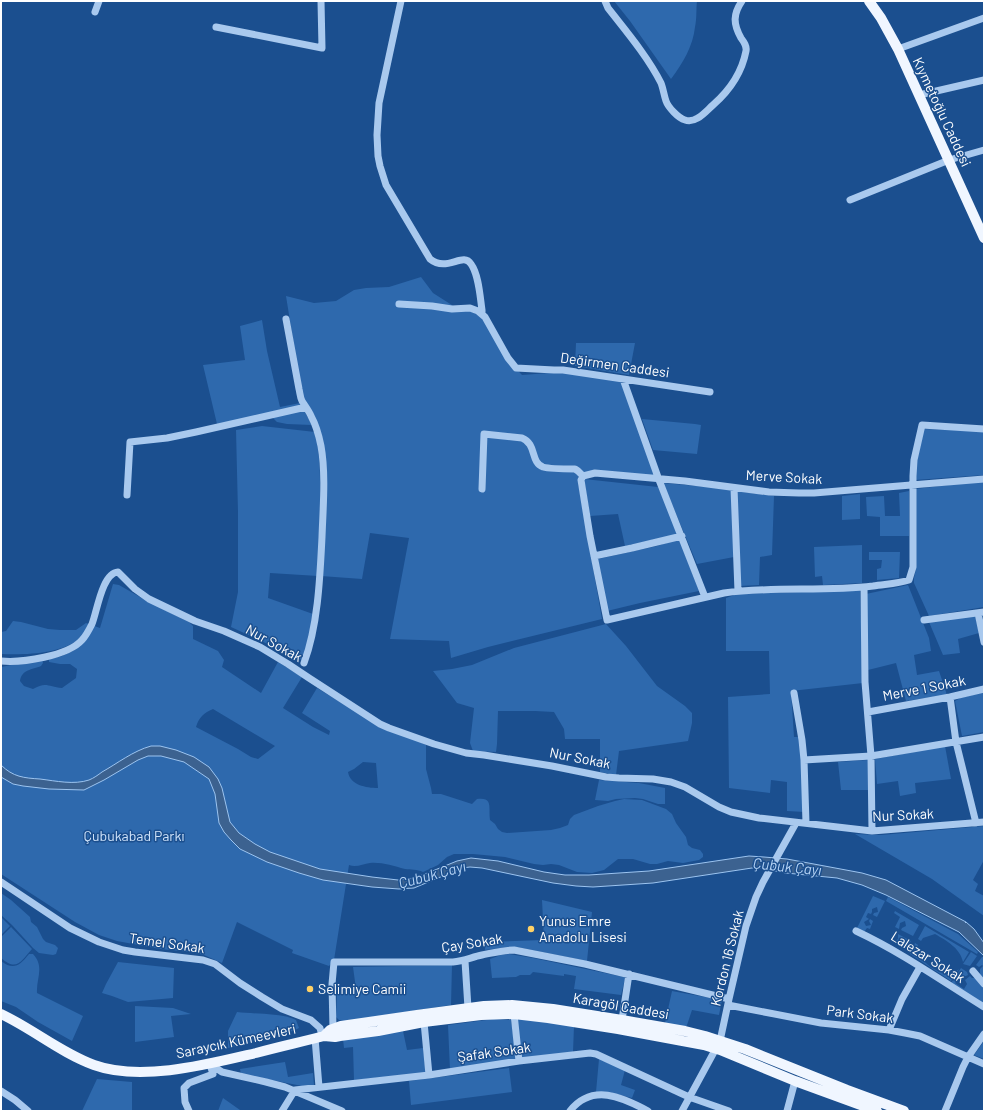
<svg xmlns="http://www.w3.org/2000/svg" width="985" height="1112" viewBox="0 0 985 1112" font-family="Barlow,sans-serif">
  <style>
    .green { fill: #2e69ad; fill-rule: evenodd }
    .water { fill: #3c6290; stroke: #9cc4f0 }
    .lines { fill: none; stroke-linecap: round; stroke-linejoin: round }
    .minor { stroke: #a9c9ee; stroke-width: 7 }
    .major { stroke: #f0f6ff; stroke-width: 10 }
    .poi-dot { fill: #ffd166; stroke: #1b4f8f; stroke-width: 1.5 }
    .labels { text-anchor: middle; stroke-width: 3; stroke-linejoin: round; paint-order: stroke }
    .street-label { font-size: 14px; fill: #fff; stroke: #1b4f8f }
    .park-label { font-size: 14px; fill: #cfe3fa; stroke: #1b4f8f }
    .poi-label { font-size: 14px; fill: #fff; stroke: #1b4f8f; text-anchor: start }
    .water-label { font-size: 15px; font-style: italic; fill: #b5d3f5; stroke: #1b4f8f }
  </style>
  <rect width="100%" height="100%" fill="#1b4f8f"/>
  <path class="green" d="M614,1H697C696,9 697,18 695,27C693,46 683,63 671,79L630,21Z
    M421,277L433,293L455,307L471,311L480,316L487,325L509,361L522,375L562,372L619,381L622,383L655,477L580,474L578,477V482L602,619L488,647L451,658L449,641L390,639L409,538L370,533L362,579L321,576L322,443L302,396L286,296L314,303L336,301L354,290L366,288L389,287Z
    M262,320L267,351L280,407L300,403L312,425L287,424L277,422L270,415L217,424L203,365L245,360L240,326Z
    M576,343H635L629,375L575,366Z
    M642,419L695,424L701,425L697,454L653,450Z
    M262,426L315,432C321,456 320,480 320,505C320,529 319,552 318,576L270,573L268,598L313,614L311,633L302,660L231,627L238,592V512L236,430Z
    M924,429L984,431V475L915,480V470Z
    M584,479L658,487L679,534L625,546L618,514L590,516Z
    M984,481V607L929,616L914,583V578L916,569L915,489Z
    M663,483L732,489L734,557L697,564Z
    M736,491L774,496L772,555L760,557L759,585L740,586Z
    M909,491V536H880V517L867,516L866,497L884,496L885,516H900L899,493Z
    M860,494V519L842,520V496Z
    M679,539L699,591L640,603L607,611L598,559L657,546Z
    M862,545V583L823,585L822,576L815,577L814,547Z
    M869,552H900L899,578L877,580V569L881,568L882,560H869Z
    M113,584L119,585L147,601L189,622L193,626V639L218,651L224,660L222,667L261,693L278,662L302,677L283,708L313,727L329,735L330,731L302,713L317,688L345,705L426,745V769L431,788L432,794H441L472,804L477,799C494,797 488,808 490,820L495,824L498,829L502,832L507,833L551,830L560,828L568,825L570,819L574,815L598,806L615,801L624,799L642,800L666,809L672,814L676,823L686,837L688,845L692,848L700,850L703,854V857L699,860L683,863L668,861L657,864H650L633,859H618L604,870L592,873L577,872L559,865L551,864L543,865L534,864L505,857L473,854H454L447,857L438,865L423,872C417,869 411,870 405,869C393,866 382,862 370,863C363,864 356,868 349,865L334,960L329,966L292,953L293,950L237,922L222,963L204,955L191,952L160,949L117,941L99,935L75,922L1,874V667L42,659L43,663L41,666C32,670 22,669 20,681L24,686L33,689C46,681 49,687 62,688L76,678L77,669L70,664H60L49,662V659L62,656L75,650L85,639L81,638C60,654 27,655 1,654V632L6,631L13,621L21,622L48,629L60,630H76L86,623L100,628ZM213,709L275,746L258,759L251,757L238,749L196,727C199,717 204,713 213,709ZM363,762L376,763L378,788C366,788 350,785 348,772L354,769Z
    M908,585L929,638L931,651L914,655L917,675L939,671L947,695L906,701L896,663L868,670L866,594Z
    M860,590L863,683L791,691L794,737H800L805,812L787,811V782L771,780L770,793L729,788L728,697L770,694L769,651H726V598L737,594Z
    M975,614L979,633L958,639L960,653L943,655L929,622Z
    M606,624L626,646L657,686L685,706L692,713V723L688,741L619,751L616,775L600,772V739H565L564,729L554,712L535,711H498L497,744L496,752L473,751L470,743L474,708L457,703L433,671L452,669L472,665L514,648Z
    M984,692V732L962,736L955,701L960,698Z
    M945,746L951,779L915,783L916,793L900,796L898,781L877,784L875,759Z
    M868,760L870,790H841L838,762Z
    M599,780L639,783L665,788V804H658L643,799L635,798L616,799L608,801L595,800Z
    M984,826V860L973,880L978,884L975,891L984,896V916L932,879L855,834L881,835Z
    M1,893L11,900L30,917L31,922L37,927L43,939L46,942L55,945L58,948L56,954L53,955L39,953L33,948L12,925L1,915Z
    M873,896L885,901L877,917L873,915L874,913L878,912L877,907L872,909V912L871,914L868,913L866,917L869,919L864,922L866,926L871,925L869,921L870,919L873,921L870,929L867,928L864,932L857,928Z
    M888,897L958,934L978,952L977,954L886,901Z
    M542,900L592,912L587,961L517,947H508L485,950V942L544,940Z
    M895,911L919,925L913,936L901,930L902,928L906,926L905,921L900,923L899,929L895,927L900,917L894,913Z
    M1,917L10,926L1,935Z
    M925,926L969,952L963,962C960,948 947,941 935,934L923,938L921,941L918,939Z
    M11,927L32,949C21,961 17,972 1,958V937Z
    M894,932L897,933L896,935L892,937L893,940L895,941L898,939V934L911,941L907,948L890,939Z
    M915,943L918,945C914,959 939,975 951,975L959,969L951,981L910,954Z
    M971,952L977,956L970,966L963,964Z
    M29,954H33C45,967 36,978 37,993L83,1016L72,1041L38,1022L16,1007L1,1001V961C14,971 20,965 29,954Z
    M509,954L533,958L624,977L625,979L621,995L574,989L576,976L564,974V976L533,972L530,975H520L516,977L492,978L490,959L501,955Z
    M982,957H984V979L980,975V969L983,966L982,965L979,967L976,965Z
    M118,962L174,968L173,998L128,1002L112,996L102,993L106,984Z
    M452,965L451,1005L346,1021L339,1020L336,1017L337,992L356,989L353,967Z
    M961,968L967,972L968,975L959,979L955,983L964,989L967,984L965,980L970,976L972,978H976L984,987V1004L951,983Z
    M672,991L722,1000L719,1015L692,1010L686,1028L665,1023Z
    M135,1006L173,1008L191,1014L171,1016L174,1037L135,1042Z
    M237,1012C252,1014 284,1013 296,1020L299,1028L293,1031L228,1048V1031Z
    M516,1018L574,1026L573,1052L521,1058Z
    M494,1019L511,1020L517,1060L450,1070L448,1025Z
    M403,1031L407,1050L423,1048L426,1073L354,1080L353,1047L344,1048L343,1039Z
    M984,1041V1059L974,1055Z
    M599,1059L625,1070L621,1085L635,1090L632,1098L609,1092H596Z
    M285,1062L288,1077L313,1073L314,1085L302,1086L241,1074L240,1069Z
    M509,1068L512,1092L411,1105L409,1081Z
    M97,1079L132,1082V1111H82Z
    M223,1098L240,1110L241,1111H218Z"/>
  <path class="water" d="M151,746H160L176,750L194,757L209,767L218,779L222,788L230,822L239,833L255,844L270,852L320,869L372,877L398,880L414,878L425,874L457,861L471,858L498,861L544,872L565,875H589L649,871L749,856L764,857L787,859L862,873L886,880L966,922L965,923L966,922L974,929L984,943V956L959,932L886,895L862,885L837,878L786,873L761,868H752L653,883L593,887L576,886L553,883L482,868L470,867L462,868L414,888L399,889L372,887L323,880L299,873L267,862L240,849L231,840L224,832L219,823L215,794L209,779L184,762L161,756H148L138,760L104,780L84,790L49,789L23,786L13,784L1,777V765C13,777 24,778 40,779C56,781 74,785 89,780C94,778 98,775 102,772C118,763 133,751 151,746Z"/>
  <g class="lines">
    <path class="minor" d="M401,1L379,103L377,135L378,156L380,166L386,185L430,259C447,273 463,251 471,264C479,275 480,297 482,310V314
      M605,1L608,8C626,31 648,57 661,83C663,88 664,95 666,101C668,107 678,118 685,120C696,124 706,111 713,105C729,91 742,72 746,51C747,46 744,42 741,38C733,24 733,14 742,1
      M95,12L99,1
      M216,27L322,48L321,1
      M898,49L984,18
      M919,95L984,80
      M850,200L949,160L984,150
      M399,304L432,306L452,309L470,308L478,311L485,317L508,358L516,368L554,370H563L710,392
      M286,319L299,389C300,393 300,397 302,401C305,406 309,411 311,416C316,425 319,436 321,446C326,474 323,508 322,537C320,577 318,626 304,663
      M623,379L659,480L705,597
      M583,476L581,480L590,536L607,620L724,593C774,586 823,592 873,586C885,584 897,584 909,580L913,567V476L914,460L922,425L984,429
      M583,476L595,473L685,481L769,492L799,493H814L984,479
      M734,488L738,591
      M482,489L484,434L522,438C537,444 530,462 543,467C550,469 567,469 575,469L578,471L583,476
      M127,495L130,442L167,438L196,432L306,407
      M594,556L632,548L682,536
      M864,587L865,682L871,756L872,831
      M978,613L984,642
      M924,620L984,612
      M1,661C22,663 68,656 82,640C86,636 89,630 92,624C97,612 102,573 118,572L135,589L149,599L195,621L224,631L260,647L288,664L309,678L380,724L389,728L434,744L466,753L484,755L552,766L606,777L619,778L653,779L671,782L685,787L719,807L731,812L759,818L872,831L984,822
      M794,693L802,740L804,760L806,823
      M950,697L956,742L976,823
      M868,712L950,697L984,689
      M804,760L871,756L984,737
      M1,882L70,928L99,942L123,950L135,952L203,960L215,964L240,983L262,997L282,1009L311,1020L320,1028L322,1036
      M856,931C901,952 942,981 984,1007
      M465,961L468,1008
      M973,971L984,984
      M728,1005L821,1023L889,1030L905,1033L920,1036L984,1064
      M514,1014L519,1061
      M622,1020L629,974
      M424,1022L429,1075
      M333,1029L332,984L334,962H453C464,961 472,957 482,955C492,953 503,950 514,950L585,964L729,999
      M889,1030L902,999L920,967
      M315,1038L319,1087
      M210,1064L222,1072L266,1082L285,1087L342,1111
      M1,1091L15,1100L28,1111
      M189,1111L185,1102L184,1088L189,1083L213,1074L210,1065
      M282,1111L295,1090L429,1075L519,1061L590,1053L596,1054L689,1097L729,1111
      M570,1111C592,1083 622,1097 648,1111
      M682,1111L720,1041L729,999L746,926L756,897L763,882L796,823
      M787,1111L795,1081
      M945,1111L963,1067L968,1057L984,1034"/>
    <path class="major" d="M869,1L881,18L898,49L984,238
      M1,1014C33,1029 61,1053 94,1065C141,1082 209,1064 256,1053C278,1047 301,1042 324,1036L335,1037L340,1036L378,1031L424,1022L481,1015L514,1014L548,1018L618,1029L704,1045L720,1050L795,1081L877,1111
      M324,1036L330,1030L341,1026L417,1015L484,1006L512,1005L553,1009L622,1020L685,1031L705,1036L745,1049L847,1090L904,1111"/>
  </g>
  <g class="poi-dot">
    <circle cx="531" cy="929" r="4"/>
    <circle cx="310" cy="989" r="4"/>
  </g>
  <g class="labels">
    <g class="street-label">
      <text transform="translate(942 112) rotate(65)" y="5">Kıymetoğlu Caddesi</text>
      <text transform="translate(615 365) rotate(8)" y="5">Değirmen Caddesi</text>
      <text transform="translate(784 477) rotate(3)" y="5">Merve Sokak</text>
      <text transform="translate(274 643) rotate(29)" y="5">Nur Sokak</text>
      <text transform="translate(924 688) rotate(-11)" y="5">Merve 1 Sokak</text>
      <text transform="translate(580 758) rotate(11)" y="5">Nur Sokak</text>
      <text transform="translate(903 815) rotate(-3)" y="5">Nur Sokak</text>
      <text transform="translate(167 943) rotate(8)" y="5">Temel Sokak</text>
      <text transform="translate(472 943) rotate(-9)" y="5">Çay Sokak</text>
      <text transform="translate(928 957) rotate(32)" y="5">Lalezar Sokak</text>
      <text transform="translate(727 958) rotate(-76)" y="5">Kordon 16 Sokak</text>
      <text transform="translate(621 1006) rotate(10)" y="5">Karagöl Caddesi</text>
      <text transform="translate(860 1014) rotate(7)" y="5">Park Sokak</text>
      <text transform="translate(236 1041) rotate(-12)" y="5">Saraycık Kümeevleri</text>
      <text transform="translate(494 1052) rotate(-8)" y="5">Şafak Sokak</text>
    </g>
    <g class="park-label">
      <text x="134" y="841">Çubukabad Parkı</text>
    </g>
    <g class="poi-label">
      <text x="539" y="926">Yunus Emre<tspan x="539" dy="16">Anadolu Lisesi</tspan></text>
      <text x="318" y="994">Selimiye Camii</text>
    </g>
    <g class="water-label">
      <text transform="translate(787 867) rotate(6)" y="5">Çubuk Çayı</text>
      <text transform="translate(432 875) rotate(-15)" y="5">Çubuk Çayı</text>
    </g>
  </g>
  <rect width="985" height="1112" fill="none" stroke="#ffffff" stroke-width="4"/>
</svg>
